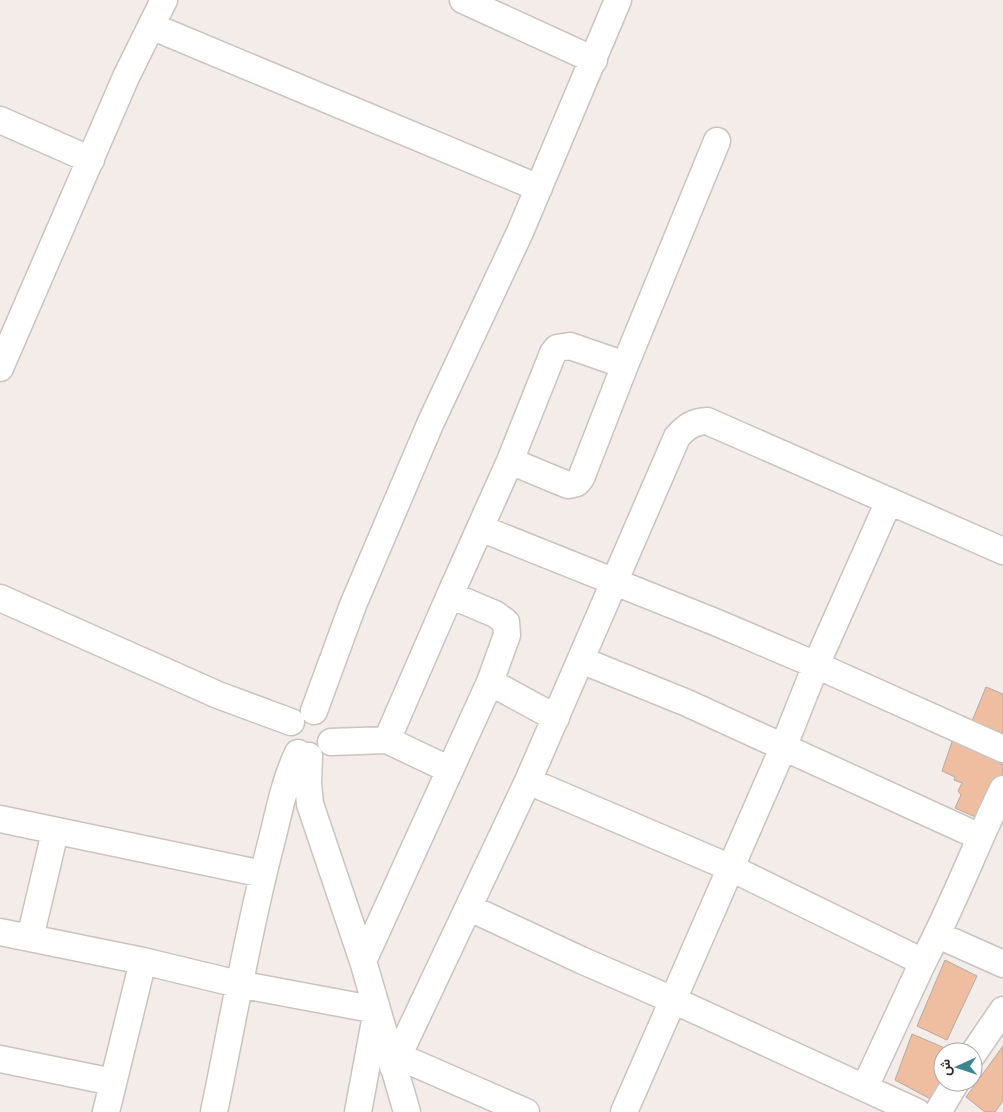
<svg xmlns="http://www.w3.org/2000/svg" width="1003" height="1112" viewBox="0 0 1003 1112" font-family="'Fira Sans Condensed',Vazirmatn,sans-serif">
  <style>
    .building { fill: #efbea0; stroke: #b1aaa7 }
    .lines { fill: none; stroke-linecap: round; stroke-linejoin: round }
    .minor-casing { stroke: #cac3bf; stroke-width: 29 }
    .minor { stroke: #fff; stroke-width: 26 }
  </style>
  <rect width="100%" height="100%" fill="#f3ece8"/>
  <path class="building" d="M986,687L1003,694V734L972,721Z
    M953,739L1002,758L1001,764L1003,765V772L980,819L955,808L961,795L958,791L962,783L954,780L955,777L942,771Z
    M945,960L977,976L947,1040L917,1026Z
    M912,1034L945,1048L948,1052H943V1082L938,1103L895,1080Z
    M1003,1046V1101L995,1112H985L966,1097Z"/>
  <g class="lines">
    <g class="minor-casing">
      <path id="minor" d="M463,0L594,60
        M151,26L539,188
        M0,120L91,160
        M0,368L126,77L164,0
        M510,461L568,485L577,483L581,478L625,365
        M480,528L510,461L553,353L557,348L570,346L625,365L717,141
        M450,595L480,528L715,622L816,665L1003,749
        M0,598L218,695L291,722
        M581,660L687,703L980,837
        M490,682L556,718
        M314,711L353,605L431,422L520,232L618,0
        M387,740L450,770
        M331,742L387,740L450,595L495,614L506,622L507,635L490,682L363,961
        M309,756L308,783L310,804L363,961L407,1112
        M528,781L731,868L923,962C953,906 975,846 1003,789
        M0,819L263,874
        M470,908L581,960L673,1000L783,748L816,665L889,501
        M0,932L143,961L238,984L377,1010L358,1112
        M938,935L1003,964
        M30,938L55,832
        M973,1054L1003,1010
        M398,1056L526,1112
        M0,1059L113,1082
        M393,1067L528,781L677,437C686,427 692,422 707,421L1003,551
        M865,1087L923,962
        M106,1112L143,961
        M214,1112C232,1025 247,937 269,851C278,818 283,784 298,753
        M624,1112L673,1000L917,1112
        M938,1112L956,1082"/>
    </g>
    <use href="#minor" class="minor"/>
  </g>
  <g transform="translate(958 1067) rotate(267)"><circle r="24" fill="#ffffff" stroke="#abaaa9"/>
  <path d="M0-4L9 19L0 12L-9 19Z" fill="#3e868c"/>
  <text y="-8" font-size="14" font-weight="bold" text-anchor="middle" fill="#2c2a28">ش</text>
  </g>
</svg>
